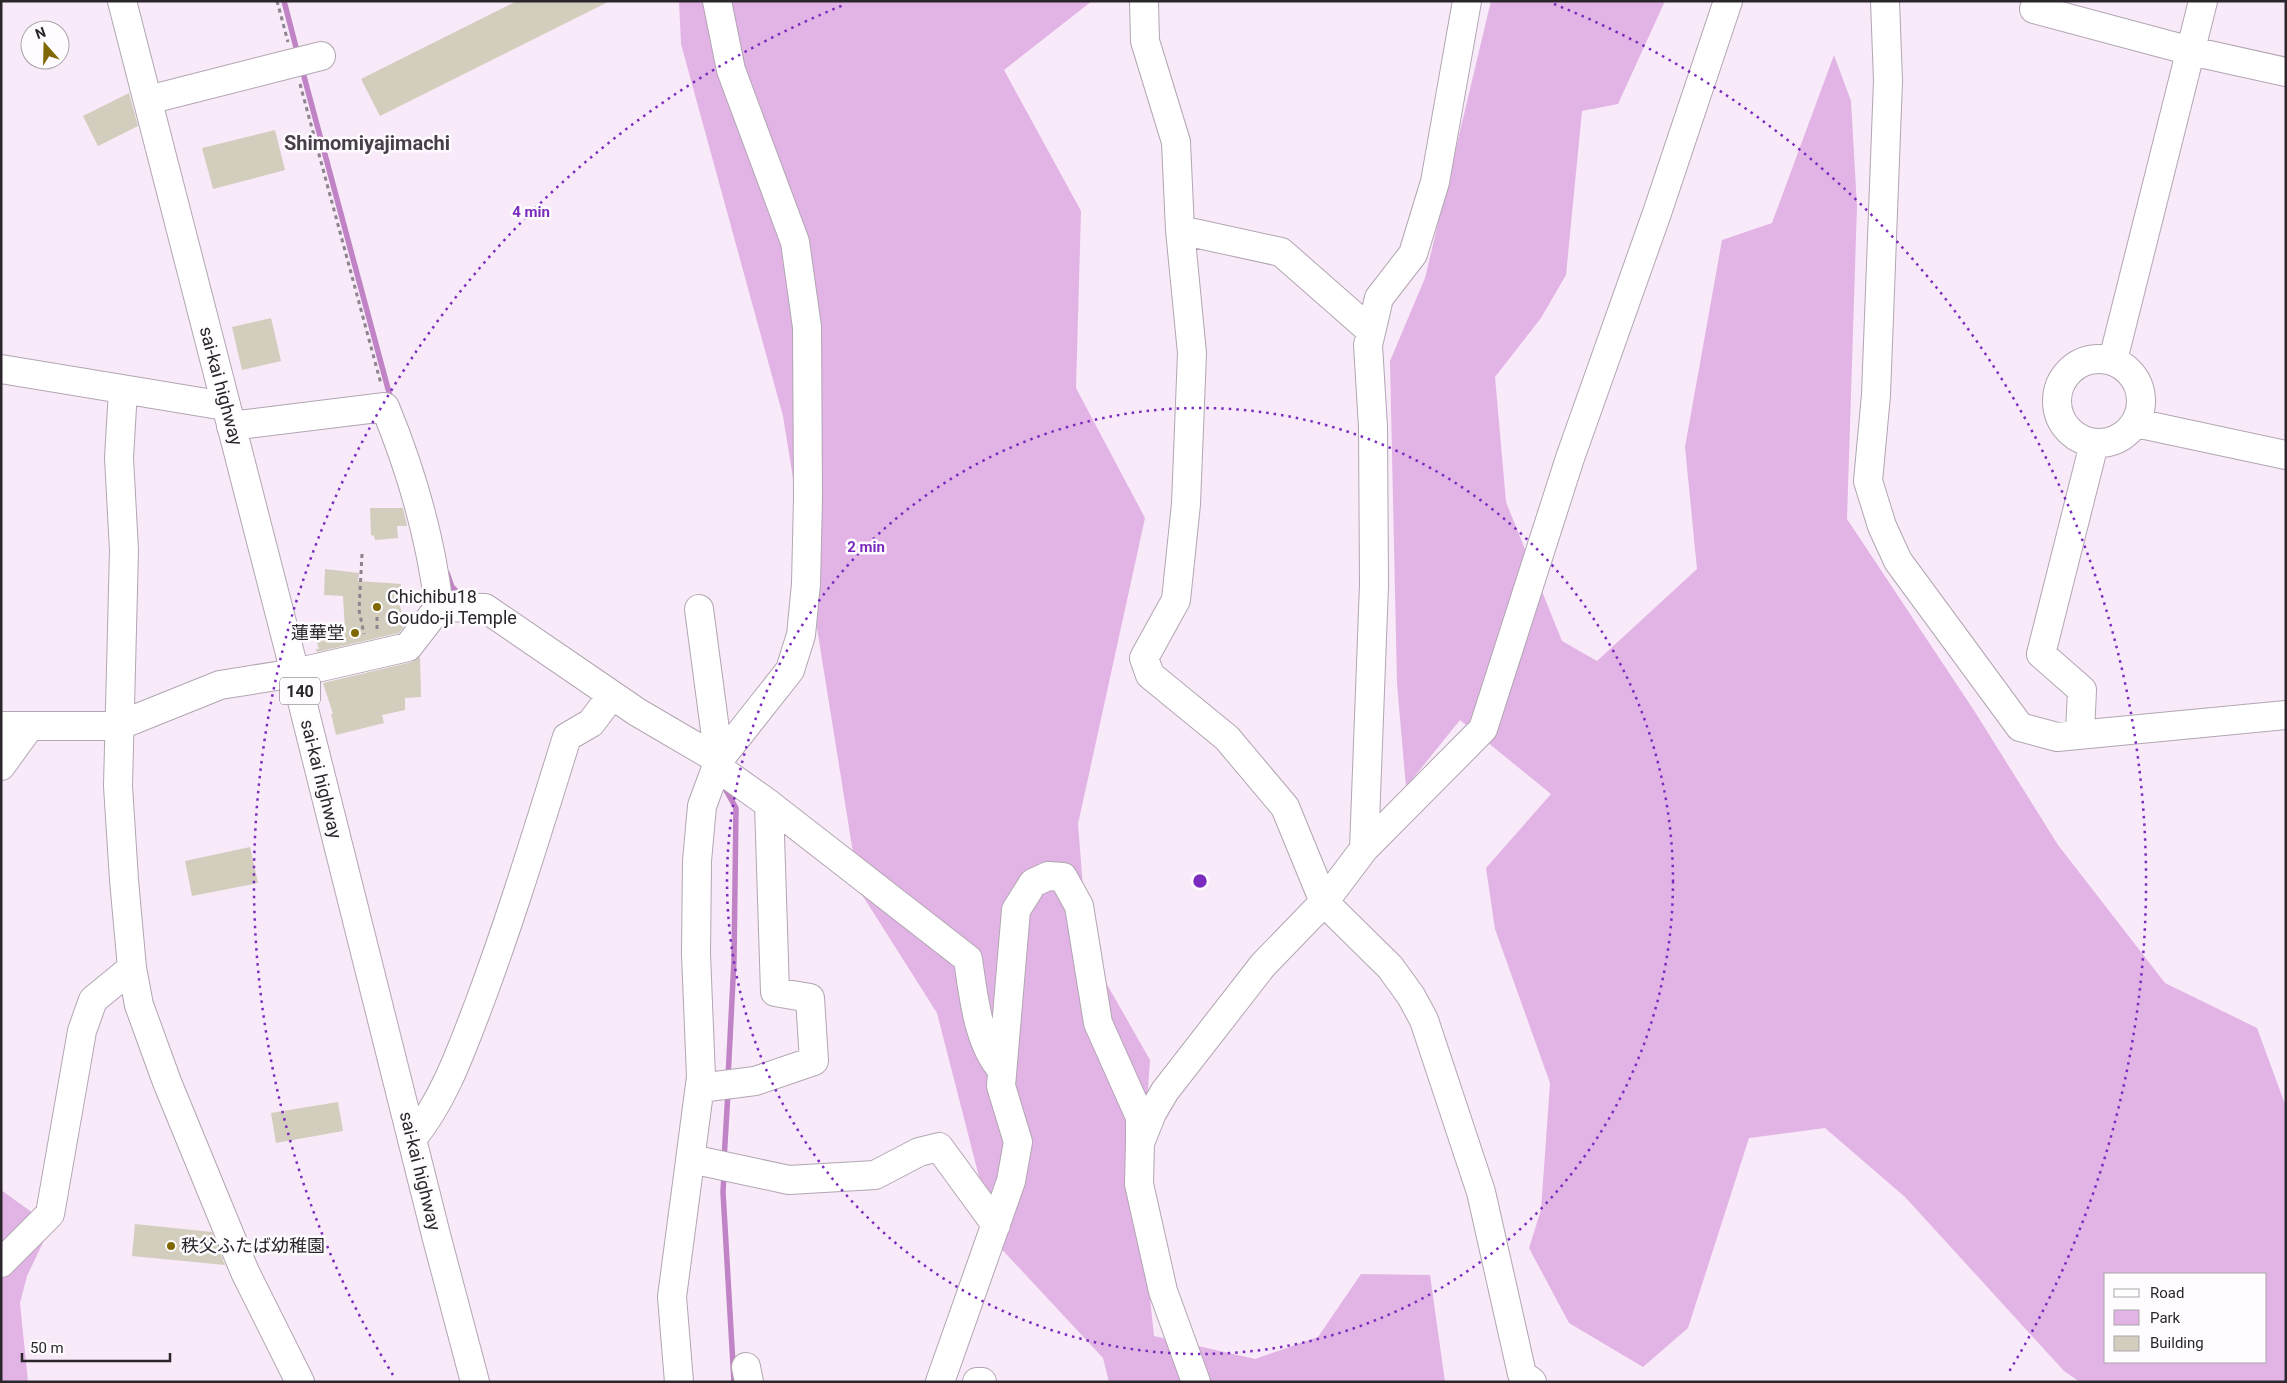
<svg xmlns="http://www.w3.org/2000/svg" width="2287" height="1383" viewBox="0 0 2287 1383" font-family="Roboto,'Noto Sans JP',sans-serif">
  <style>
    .green { fill: #e2b3e5; fill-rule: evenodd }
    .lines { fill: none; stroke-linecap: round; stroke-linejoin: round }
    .stream { stroke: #c083c5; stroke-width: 5.5 }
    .building { fill: #d2cdbc }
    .minor-casing { stroke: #b2a6b3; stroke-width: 30 }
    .highway-casing { stroke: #b2a6b3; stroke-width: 30 }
    .path { stroke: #8d848d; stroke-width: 3; stroke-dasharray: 4 4; stroke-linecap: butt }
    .minor { stroke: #fff; stroke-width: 28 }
    .highway { stroke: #fff; stroke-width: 28 }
    .ring { fill: none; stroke: #7b2cbf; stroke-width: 2.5; stroke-dasharray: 2.5 5 }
    .poi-dot { fill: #806800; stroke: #fefcfe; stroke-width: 2 }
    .labels { text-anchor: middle; stroke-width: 5; stroke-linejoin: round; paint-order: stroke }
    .shield { fill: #fefcfe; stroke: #6a666a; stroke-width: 1 }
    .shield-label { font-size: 16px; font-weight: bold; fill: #2b262b }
    .street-label { font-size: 18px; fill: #2b262b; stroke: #fefcfe }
    .poi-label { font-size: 18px; fill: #2b262b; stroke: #fefcfe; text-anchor: start }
    .quarter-label { font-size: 20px; font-weight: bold; fill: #483e49; stroke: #fefcfe }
    .centre { fill: #7b2cbf; stroke: #fefcfe; stroke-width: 2.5 }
    .ring-label { font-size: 15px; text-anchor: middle; font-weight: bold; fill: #7b2cbf; stroke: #fefcfe; stroke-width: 5; stroke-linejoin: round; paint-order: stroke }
  </style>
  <rect width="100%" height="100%" fill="#f8eaf8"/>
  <path class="green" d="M679,1H1092L1004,70L1081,211L1076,388L1145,518L1078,824L1088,951L1150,1060L1140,1204L1154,1336L1255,1359L1318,1337L1361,1274L1430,1275L1445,1382H1109L1103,1358L996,1243L937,1013L859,890L783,416L681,44Z
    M1491,1H1665L1618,104L1582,111L1566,275L1541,318L1495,377L1506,502L1562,641L1597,661L1697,569L1685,447L1722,240L1772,223L1834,55L1851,101L1857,206L1847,519L1975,712L2058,845L2165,983L2257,1028L2286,1107V1382H2080L2064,1371L1905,1197L1825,1128L1749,1138L1688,1328L1643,1367L1569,1323L1529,1248L1541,1210L1550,1083L1495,929L1486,868L1551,794L1460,720L1406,787L1397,684L1390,361L1425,278ZM2106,1274H2266V1362H2106Z
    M1,1190L51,1226L27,1276L20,1303L28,1382H1Z"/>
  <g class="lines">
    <path class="stream" d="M284,1L298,55
      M302,69L391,400
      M447,573L452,587L464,598
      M723,785L736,808L734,960L728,1078
      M724,1160L728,1092
      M724,1174L723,1192L734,1382"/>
  </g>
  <path class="building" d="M517,1H610L380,116L361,79Z
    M129,93L138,126L98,146L83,116Z
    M275,130L285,170L213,189L202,148Z
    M271,318L281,361L242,370L232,327Z
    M370,508H403L407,526H397L398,538L375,540L374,536L371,535Z
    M325,569L359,573L358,581L401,584L400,606L405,625L399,633L317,652L316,649H319L316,639L321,637L320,635L345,629L343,596L324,595Z
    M420,657L421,697L405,698V710L382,715L384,723L336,735L331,714H333L323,683L412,662Z
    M250,847L258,883L192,896L185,861Z
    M338,1102L343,1131L276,1143L271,1113Z
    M135,1224L212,1232L225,1265L132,1256Z"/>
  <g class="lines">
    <g class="minor-casing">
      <path id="minor" d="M1144,1L1145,41L1176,142L1180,230L1192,353L1186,504L1176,600L1144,658L1150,675L1227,738L1285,807L1324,902L1390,967L1411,996L1424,1020L1481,1192L1522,1374L1532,1382
        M1885,1L1888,81L1876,395L1868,481L1882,526L1898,561L2020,727L2057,737L2286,715
        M2034,9L2191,51L2286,72
        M148,100L321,56
        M1180,230L1281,252L1371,331
        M2057 401a42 42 0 1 1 84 0a42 42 0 1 1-84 0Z
        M2113,360L2203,1
        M1,369L225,406
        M123,390L119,458L124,550L118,786L124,880L132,968L139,1005L167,1082L245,1272L300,1382
        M2136,423L2286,455
        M231,426L385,407C411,470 431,540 439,607L485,608L637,712L719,760
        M699,609L719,760
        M1,726H118L220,685L295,673L408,647L439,607
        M2080,733L2082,690L2041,654L2094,444
        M1,766L30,726
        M717,767L769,804L968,959C973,994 978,1044 1002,1070
        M1364,849L1374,585L1373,427L1368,345L1379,298L1413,254L1435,182L1467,1
        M700,1088L755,1081L814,1061L810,998L775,992L769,804
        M412,1139C444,1100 461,1051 479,1004C512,916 539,826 567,737L591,723L612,695
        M691,1159L789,1180L875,1175L919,1152L939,1147L996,1225
        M1,1263L50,1214L82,1031L93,1000L132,968
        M746,1367L749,1382
        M679,1382L672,1297L701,1077L696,954L697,861L702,806L719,760L790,670L801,635L806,584L808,498L807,327L795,242L731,70L717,1
        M940,1382L1011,1181L1018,1142L1001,1086L1016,910L1033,883L1048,876L1063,877L1079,906L1098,1023L1140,1117V1140
        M977,1382H982
        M1196,1382L1163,1291L1139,1184L1140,1143L1152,1113L1165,1091L1263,965L1324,902L1364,849L1483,729L1570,458L1657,213L1728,1"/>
    </g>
    <g class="highway-casing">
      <path id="highway" d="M122,1L295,673L436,1235L475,1382"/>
    </g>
    <path class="path" d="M277,1L288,42
      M300,84L381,384
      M362,554L359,610L364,634
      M377,617V631"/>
    <use href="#minor" class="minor"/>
    <use href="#highway" class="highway"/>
  </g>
  <g class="ring">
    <circle cx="1200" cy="881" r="473"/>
    <path d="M393 1375A946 946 0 0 1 846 4M1554 4A946 946 0 0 1 2007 1375"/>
  </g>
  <g class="poi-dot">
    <circle cx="377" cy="607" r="5"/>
    <circle cx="355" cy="633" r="5"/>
    <circle cx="171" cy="1246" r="5"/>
  </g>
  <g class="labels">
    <rect class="shield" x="280" y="677.5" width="40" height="27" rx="4"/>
    <g class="shield-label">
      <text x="300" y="697">140</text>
    </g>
    <g class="street-label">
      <text transform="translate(221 386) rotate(75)" y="6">sai-kai highway</text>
      <text transform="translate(321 779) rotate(76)" y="6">sai-kai highway</text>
      <text transform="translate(420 1171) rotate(76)" y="6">sai-kai highway</text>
    </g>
    <g class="poi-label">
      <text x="387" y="603">Chichibu18<tspan x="387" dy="21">Goudo-ji Temple</tspan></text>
      <text x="345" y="639" text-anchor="end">蓮華堂</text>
      <text x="181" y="1252">秩父ふたば幼稚園</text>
    </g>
    <g class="quarter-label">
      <text x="367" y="150">Shimomiyajimachi</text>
    </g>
  </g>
  <circle cx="1200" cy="881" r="8" class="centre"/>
  <g class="ring-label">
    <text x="531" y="217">4 min</text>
    <text x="866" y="552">2 min</text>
  </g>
  <rect width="2287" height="1383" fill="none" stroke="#2b262b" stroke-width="5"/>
  <rect x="2104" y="1273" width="162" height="90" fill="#fefcfe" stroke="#aaa6aa"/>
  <rect x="2114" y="1289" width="25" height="8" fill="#ffffff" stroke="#aaa6aa"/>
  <text x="2150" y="1298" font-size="15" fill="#2b262b">Road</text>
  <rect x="2114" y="1310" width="25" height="15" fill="#e2b3e5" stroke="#aaa6aa"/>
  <text x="2150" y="1323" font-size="15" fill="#2b262b">Park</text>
  <rect x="2114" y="1336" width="25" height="15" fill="#d2cdbc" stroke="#aaa6aa"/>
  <text x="2150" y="1348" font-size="15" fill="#2b262b">Building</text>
  <g transform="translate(45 45) rotate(340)"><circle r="24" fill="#fefcfe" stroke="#aaa6aa"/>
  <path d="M0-4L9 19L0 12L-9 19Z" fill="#806800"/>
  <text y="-8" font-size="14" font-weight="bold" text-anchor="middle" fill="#2b262b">N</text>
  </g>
  <path d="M22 1353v8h148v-8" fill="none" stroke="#2b262b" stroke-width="2.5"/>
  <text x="30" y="1353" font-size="15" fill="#2b262b" stroke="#fefcfe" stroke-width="4" paint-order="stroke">50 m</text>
</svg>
